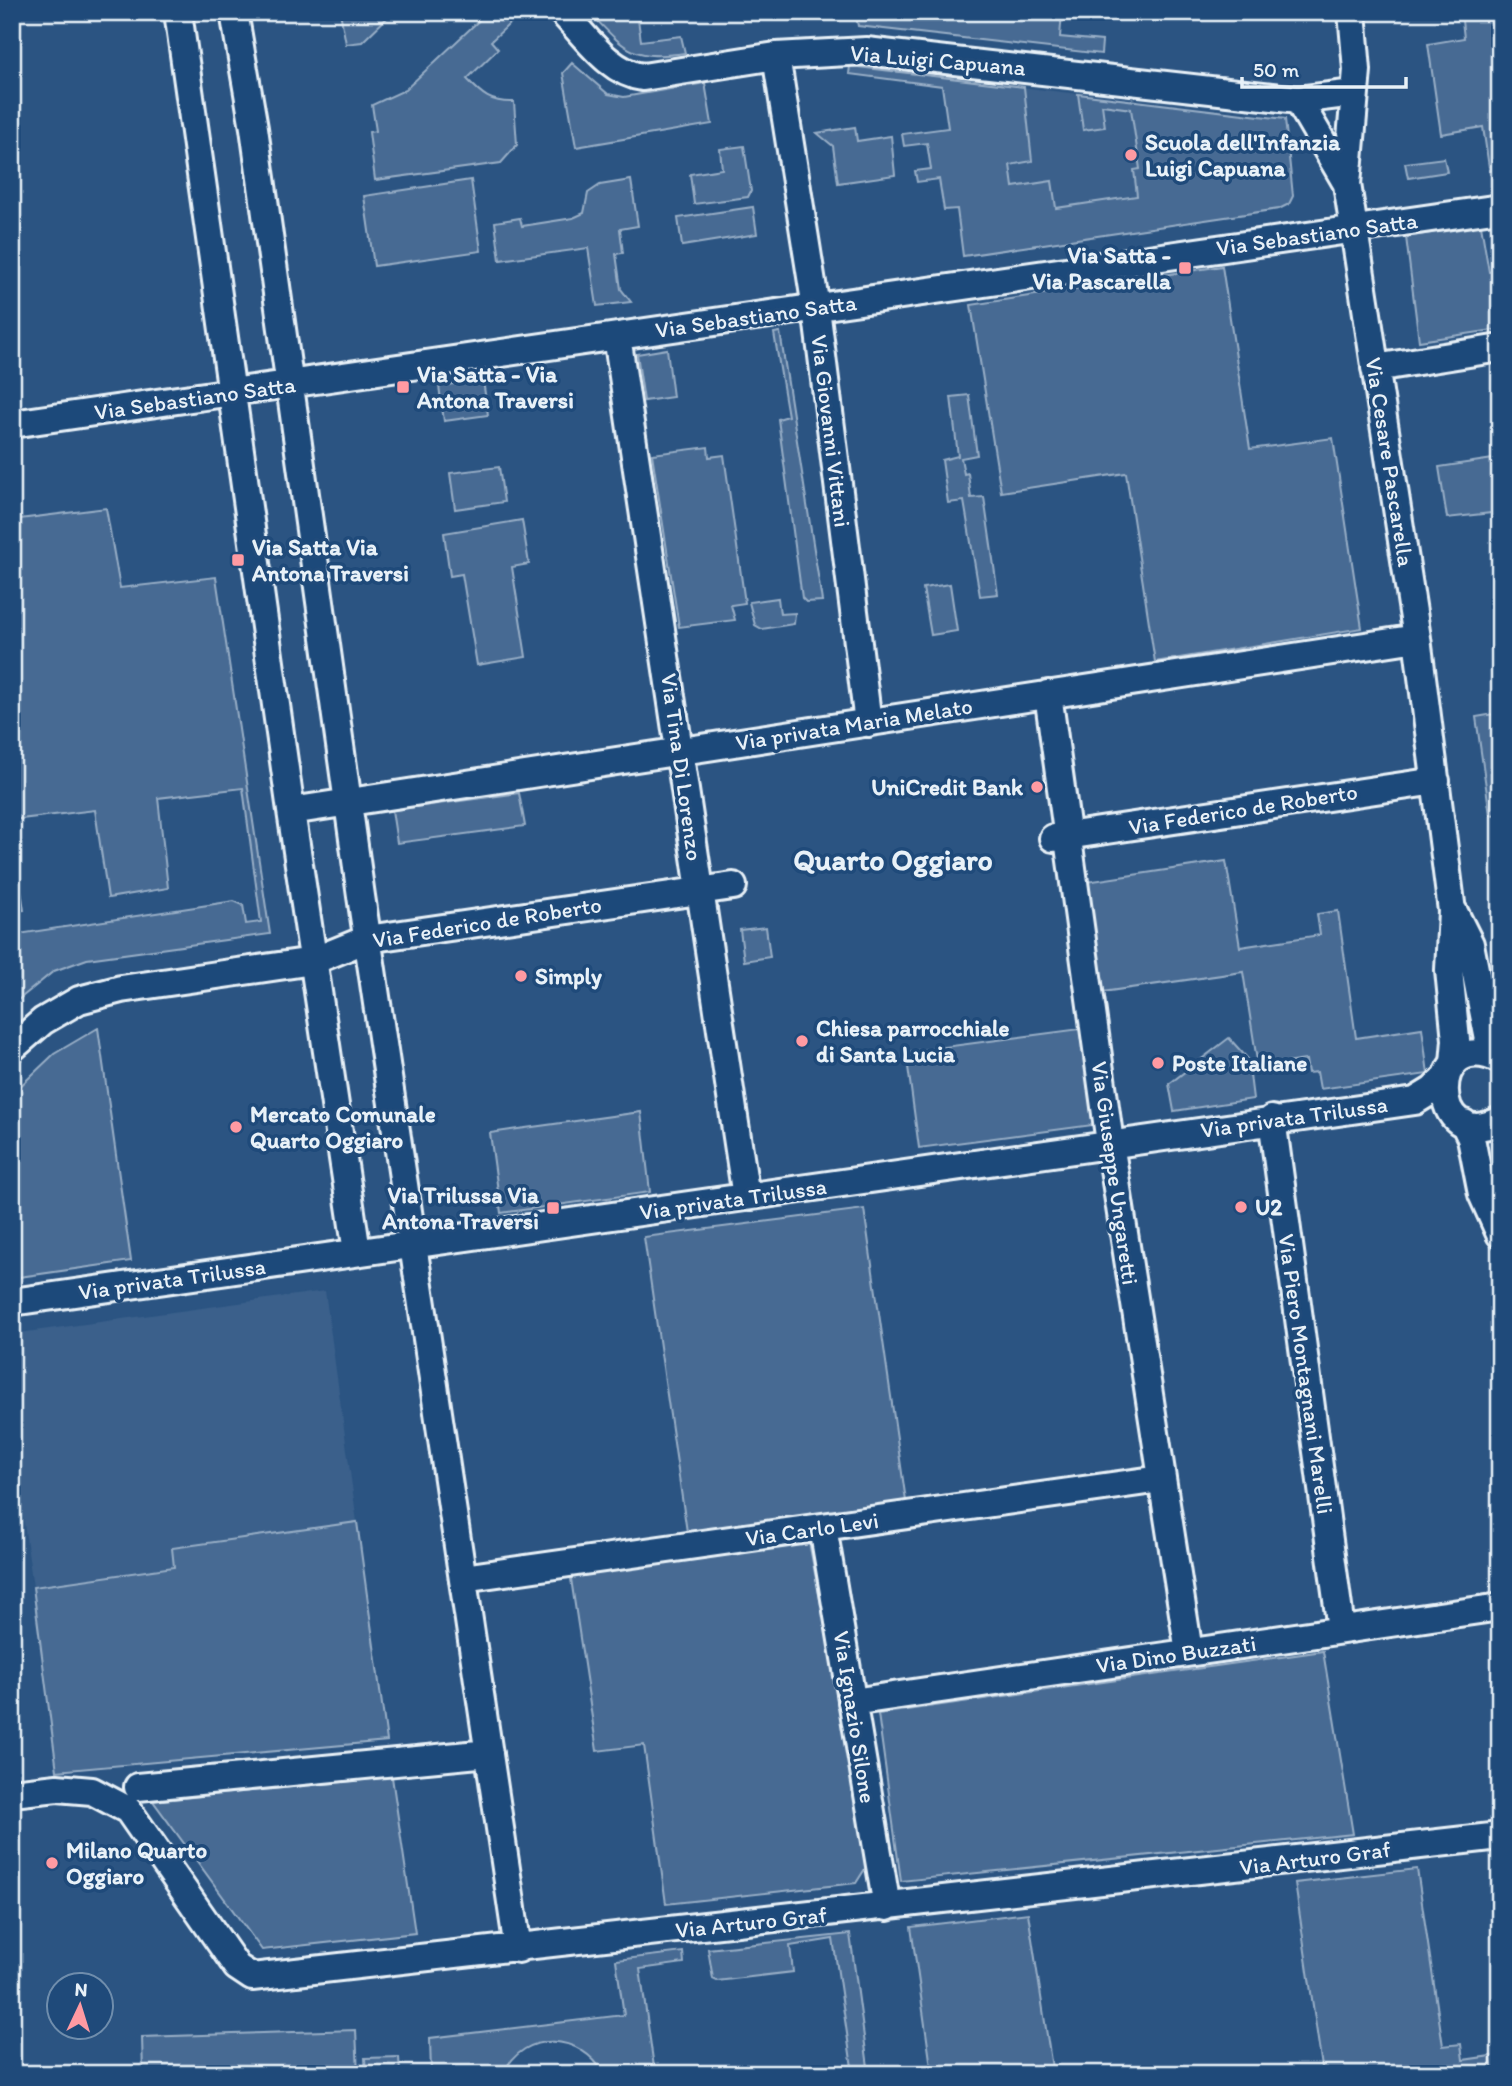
<svg xmlns="http://www.w3.org/2000/svg" width="1512" height="2086" viewBox="0 0 1512 2086" font-family="Itim,sans-serif">
  <style>
    .built { fill: #3a608b }
    .green { fill: #476b93; stroke: #98aec6; stroke-width: 2 }
    .lines { fill: none; stroke-linecap: round; stroke-linejoin: round }
    .street-casing { stroke: #e8f1f8; stroke-width: 32 }
    .street { stroke: #1f4a7a; stroke-width: 26 }
    .poi-dot { fill: #ff9aa2; stroke: #1f4a7a; stroke-width: 2.5 }
    .labels { text-anchor: middle; stroke-width: 7; stroke-linejoin: round; paint-order: stroke }
    .street-label { font-size: 23px; fill: #e8f1f8; stroke: #1f4a7a }
    .poi-label { font-size: 23px; font-weight: bold; fill: #e8f1f8; stroke: #1f4a7a; text-anchor: start }
    .district-label { font-size: 30px; font-weight: bold; fill: #e8f1f8; stroke: #1f4a7a }
  </style>
  <rect width="100%" height="100%" fill="#2b5482"/>
  <filter id="ink" filterUnits="userSpaceOnUse"><feTurbulence type="fractalNoise" baseFrequency=".0143" numOctaves="2"/><feDisplacementMap in="SourceGraphic" scale="14" xChannelSelector="R" yChannelSelector="G"/><feConvolveMatrix kernelMatrix="1 2 1 2 8 2 1 2 1" color-interpolation-filters="sRGB"/></filter>
  <g filter="url(#ink)">
    <path class="built" d="M962,80L1285,119L1293,190L1292,201L1279,209L986,252Z
      M325,1291L357,1522L172,1548L174,1567L33,1587L12,1438V1334Z"/>
    <path class="green" d="M340,12H393L362,42L346,44Z
      M488,12L521,13L491,41L498,49L467,79C482,95 491,103 514,102L517,145L501,163L375,180L369,132L376,131L372,105L405,90Z
      M589,12H637L641,41L681,36L685,53C631,61 625,49 589,12Z
      M855,12H1062L1060,37L1102,41L1101,54L858,26Z
      M1461,12H1500V173L1490,174L1483,127L1441,134L1428,44L1464,38Z
      M572,63L608,94L624,97L705,83L712,124L576,147L563,73Z
      M850,66L1024,87L1032,161L1010,165L1013,187L1052,181L1056,208L1137,196L1134,170L1140,169L1131,109L1102,105L1105,127L1083,130L1078,94L1285,119L1293,196L1289,204L1279,209L963,256L957,209L944,210L939,179L917,182L915,171L931,169L927,143L904,146L902,134L948,128L942,86L849,74Z
      M855,127L857,141L891,136L895,175L838,183L833,146L817,133Z
      M744,146L751,191L748,197L694,204L690,174L722,169L720,149Z
      M1444,158L1447,172L1408,178L1405,163Z
      M471,180L481,251L374,266L364,196Z
      M631,180L638,226L620,229L623,253L616,254L621,289L631,302L597,306L588,248L500,260L495,222L520,218L522,226L573,218L584,213L588,193L600,185Z
      M753,207L757,234L682,246L678,218Z
      M1481,225L1489,272L1500,271V329L1419,341L1406,237Z
      M1222,266L1250,449L1333,438L1362,628L1155,662L1126,473L1001,492L971,305Z
      M780,332L822,601L806,602L802,598L778,419L788,416L774,333Z
      M667,349L673,397L644,401L637,354Z
      M483,380L488,415L444,421L439,386Z
      M969,395L977,455L961,458L964,474L968,473L971,498L984,497L998,594L980,596L964,501L948,503L942,460L958,456L951,397Z
      M708,447L709,457L724,455L745,603L731,605L735,620L679,627L652,454Z
      M1500,458V512L1447,518L1439,467Z
      M499,467L504,502L455,509L450,473Z
      M106,508L120,588L216,577L270,934L87,959L54,971L12,1005V935L234,901L243,905L246,924L261,922L243,788L158,798L168,888L108,898L95,810L12,820V520Z
      M522,520L529,564L512,567L526,657L477,665L462,574L450,576L444,533Z
      M950,584L957,631L931,635L923,588Z
      M778,598L780,614L795,613L794,624L762,629L755,625L749,602Z
      M1500,713V814L1490,815L1476,717Z
      M519,793L525,826L397,843L392,810Z
      M12,830L24,910L12,911Z
      M1226,861L1240,947L1320,935L1317,914L1338,911L1356,1038L1422,1028L1428,1074L1320,1089L1317,1072L1308,1073L1306,1060L1258,1067L1243,972L1102,992L1086,882Z
      M766,927L770,957L744,961L740,930Z
      M98,1028L131,1261L12,1278V1094L54,1054Z
      M1080,1029L1093,1125L919,1148L906,1052Z
      M1229,1038L1248,1059L1253,1099L1174,1111L1169,1084Z
      M641,1112L650,1192L501,1213L490,1133Z
      M864,1209L906,1501L687,1532L644,1237Z
      M357,1522L387,1741L57,1771L33,1587L174,1567L172,1548Z
      M809,1542L870,1861L856,1883L666,1904L644,1745L597,1751L570,1572Z
      M1323,1651L1353,1834L901,1881L878,1714Z
      M392,1777L415,1933L262,1950L153,1801Z
      M1417,1869L1443,2046L1461,2044L1463,2060L1491,2056L1493,2074H1323L1295,1883Z
      M1028,1913L1053,2074H932L911,1927Z
      M850,1934L869,2074H853L833,1939L790,1946L793,1972L717,1981L713,1979L708,1949Z
      M683,1952L684,1963L640,1969L655,2074H604C581,2033 524,2029 503,2074H431L430,2038L624,2015L616,1960Z
      M356,2030L358,2074H143L142,2037Z
      M399,2057L400,2074H366L365,2058Z"/>
    <g class="lines">
      <g class="street-casing">
        <path id="street" d="M178,12L291,811L357,1252
          M234,12L254,128L361,896L518,1949
          M562,12C585,35 609,73 643,77L776,56L866,51L1298,100L1354,93
          M1352,12L1357,70L1347,184L1417,638L1452,911L1449,970L1456,1040L1454,1063
          M776,56L816,308L868,723
          M1298,100L1347,184
          M617,336L746,1197
          M1375,368L1500,348
          M12,424L1500,208
          M1048,694L1110,1143L1189,1652
          M291,811L1417,638
          M1053,838L1436,781
          M1454,912L1470,944L1490,1045L1499,1059
          M12,1048L43,1021L79,1000L121,989L313,961L367,939L733,886
          M1500,1060C1425,1023 1428,1158 1500,1120
          M1272,1119L1341,1629
          M1464,1123L1471,1138L1482,1194L1500,1234
          M12,1302L1415,1101L1433,1090L1445,1078
          M823,1527L887,1907
          M463,1578L1161,1479
          M852,1702L1500,1607
          M138,1787L489,1753
          M12,1793L57,1788L92,1791L128,1810L237,1967L252,1977L1500,1836"/>
      </g>
      <use href="#street" class="street"/>
    </g>
  </g>
  <g class="poi-dot">
    <circle cx="1131" cy="155" r="7"/>
    <rect x="1178" y="261" width="14" height="14" rx="3.5"/>
    <rect x="396" y="380" width="14" height="14" rx="3.5"/>
    <rect x="231" y="553" width="14" height="14" rx="3.5"/>
    <circle cx="1037" cy="787" r="7"/>
    <circle cx="521" cy="976" r="7"/>
    <circle cx="802" cy="1041" r="7"/>
    <circle cx="1158" cy="1063" r="7"/>
    <circle cx="236" cy="1127" r="7"/>
    <circle cx="1241" cy="1207" r="7"/>
    <rect x="546" y="1201" width="14" height="14" rx="3.5"/>
    <circle cx="52" cy="1863" r="7"/>
  </g>
  <g class="labels">
    <g class="street-label">
      <text transform="translate(938 60) rotate(5)" y="8">Via Luigi Capuana</text>
      <text transform="translate(1317 234) rotate(-8)" y="8">Via Sebastiano Satta</text>
      <text transform="translate(756 316) rotate(-8)" y="8">Via Sebastiano Satta</text>
      <text transform="translate(195 398) rotate(-8)" y="8">Via Sebastiano Satta</text>
      <text transform="translate(831 431) rotate(83)" y="8">Via Giovanni Vittani</text>
      <text transform="translate(1390 462) rotate(81)" y="8">Via Cesare Pascarella</text>
      <text transform="translate(854 724) rotate(-9)" y="8">Via privata Maria Melato</text>
      <text transform="translate(682 767) rotate(82)" y="8">Via Tina Di Lorenzo</text>
      <text transform="translate(1243 809) rotate(-9)" y="8">Via Federico de Roberto</text>
      <text transform="translate(487 922) rotate(-9)" y="8">Via Federico de Roberto</text>
      <text transform="translate(1294 1117) rotate(-8)" y="8">Via privata Trilussa</text>
      <text transform="translate(1115 1173) rotate(82)" y="8">Via Giuseppe Ungaretti</text>
      <text transform="translate(733 1199) rotate(-8)" y="8">Via privata Trilussa</text>
      <text transform="translate(172 1279) rotate(-8)" y="8">Via privata Trilussa</text>
      <text transform="translate(1306 1374) rotate(82)" y="8">Via Piero Montagnani Marelli</text>
      <text transform="translate(812 1529) rotate(-8)" y="8">Via Carlo Levi</text>
      <text transform="translate(1176 1654) rotate(-8)" y="8">Via Dino Buzzati</text>
      <text transform="translate(855 1717) rotate(81)" y="8">Via Ignazio Silone</text>
      <text transform="translate(1315 1858) rotate(-7)" y="8">Via Arturo Graf</text>
      <text transform="translate(751 1922) rotate(-6)" y="8">Via Arturo Graf</text>
    </g>
    <g class="poi-label">
      <text x="1145" y="150">Scuola dell'Infanzia<tspan x="1145" dy="26">Luigi Capuana</tspan></text>
      <text x="1171" y="263" text-anchor="end">Via Satta -<tspan x="1171" dy="26">Via Pascarella</tspan></text>
      <text x="417" y="382">Via Satta - Via<tspan x="417" dy="26">Antona Traversi</tspan></text>
      <text x="252" y="555">Via Satta Via<tspan x="252" dy="26">Antona Traversi</tspan></text>
      <text x="1023" y="795" text-anchor="end">UniCredit Bank</text>
      <text x="535" y="984">Simply</text>
      <text x="816" y="1036">Chiesa parrocchiale<tspan x="816" dy="26">di Santa Lucia</tspan></text>
      <text x="1172" y="1071">Poste Italiane</text>
      <text x="250" y="1122">Mercato Comunale<tspan x="250" dy="26">Quarto Oggiaro</tspan></text>
      <text x="539" y="1203" text-anchor="end">Via Trilussa Via<tspan x="539" dy="26">Antona Traversi</tspan></text>
      <text x="1255" y="1215">U2</text>
      <text x="66" y="1858">Milano Quarto<tspan x="66" dy="26">Oggiaro</tspan></text>
    </g>
    <g class="district-label">
      <text x="893" y="870">Quarto Oggiaro</text>
    </g>
  </g>
  <rect width="1512" height="2086" fill="none" stroke="#1f4a7a" stroke-width="42"/>
  <rect x="21" y="21" width="1470" height="2044" fill="none" stroke="#e8f1f8" stroke-width="2.5" filter="url(#ink)"/>
  <g transform="translate(80 2006) rotate(4)"><circle r="33" fill="#1f4a7a" stroke="#6f8dac" stroke-width="2"/>
  <path d="M0-5L12 26L0 18L-12 26Z" fill="#ff9aa2"/>
  <text y="-10" font-size="19" font-weight="bold" text-anchor="middle" fill="#e8f1f8">N</text>
  </g>
  <path d="M1242 77v10h164v-10" fill="none" stroke="#e8f1f8" stroke-width="3.5"/>
  <text x="1253" y="77" font-size="21" fill="#e8f1f8" stroke="#1f4a7a" stroke-width="5" paint-order="stroke">50 m</text>
</svg>
